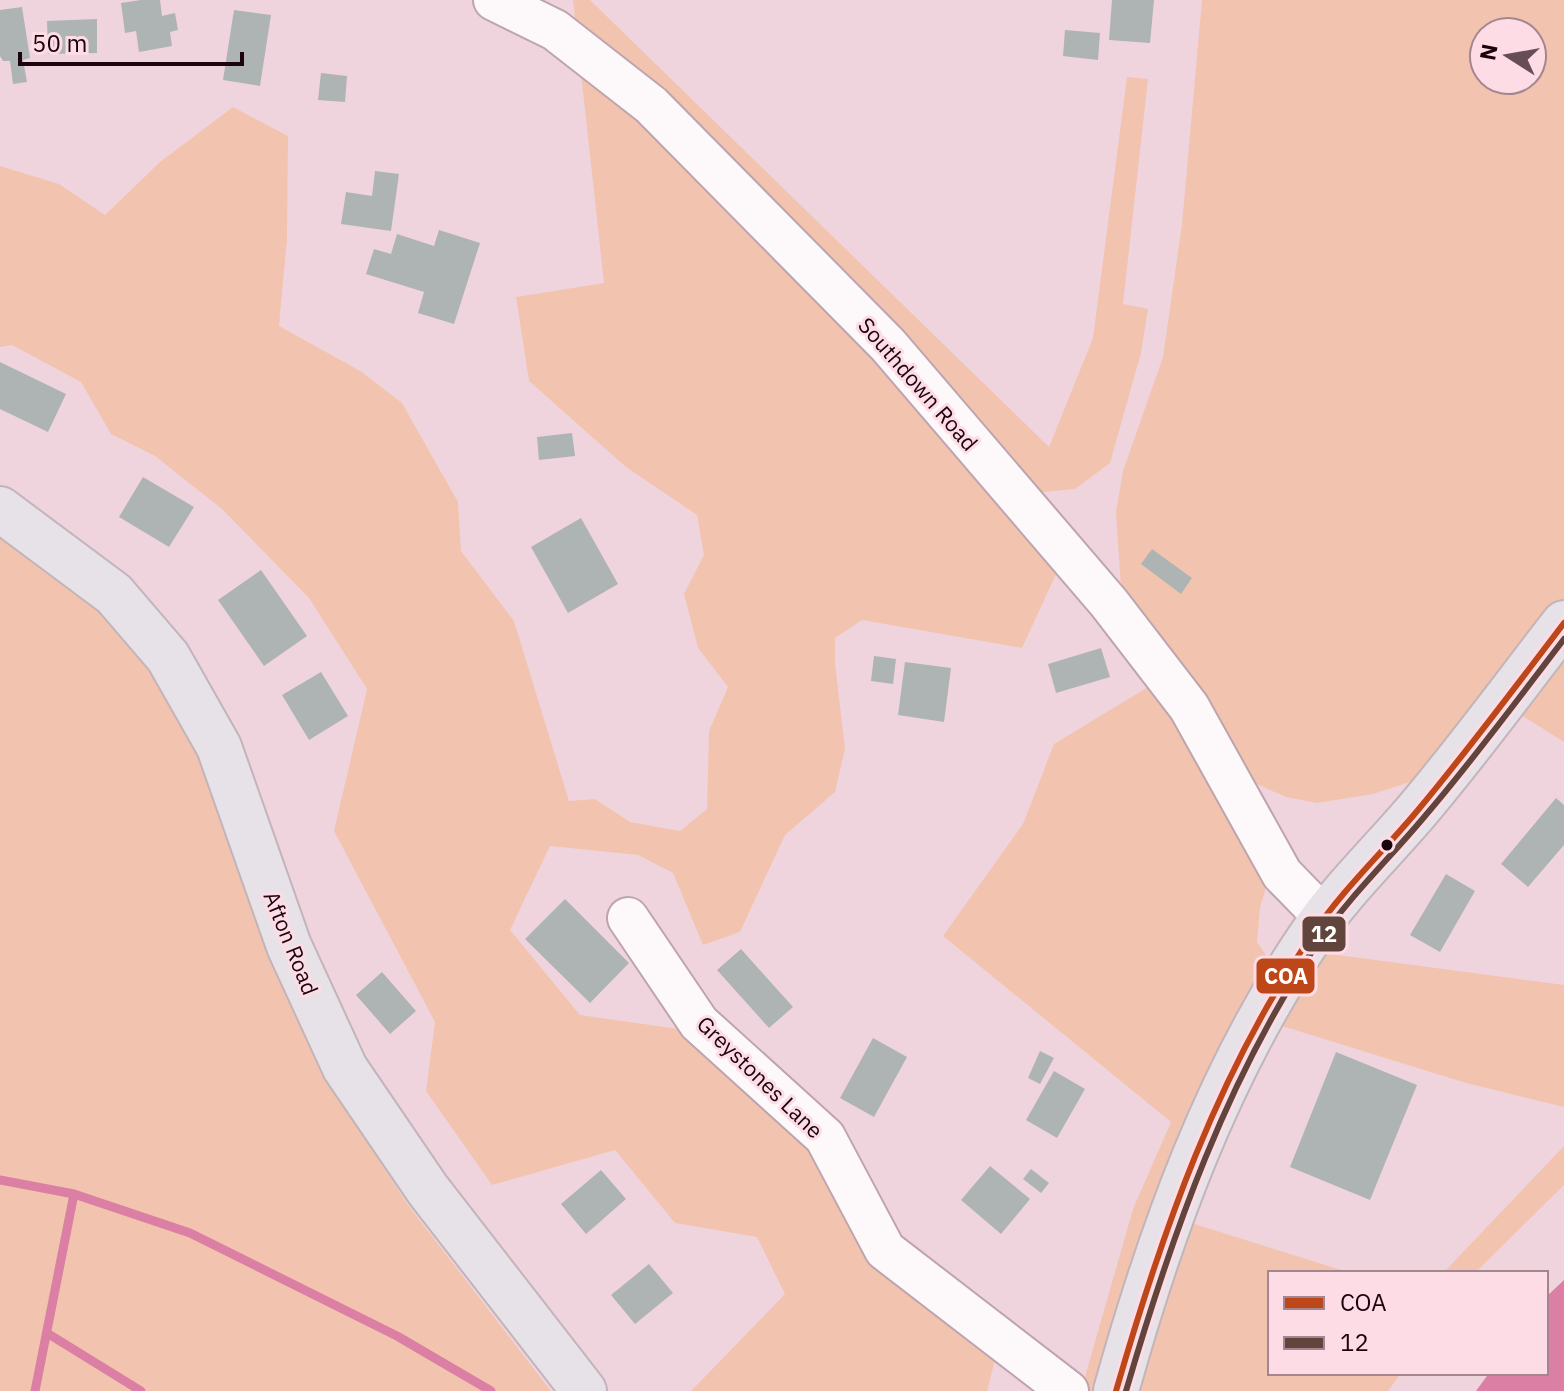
<svg xmlns="http://www.w3.org/2000/svg" width="1564" height="1391" viewBox="0 0 1564 1391" font-family="'IBM Plex Sans',sans-serif">
  <style>
    .green { fill: #f2c4af; fill-rule: evenodd }
    .water { fill: #db7fa5 }
    .lines { fill: none; stroke-linecap: round; stroke-linejoin: round }
    .stream { stroke: #db7fa5; stroke-width: 9 }
    .building { fill: #aeb4b4 }
    .minor-casing { stroke: #bea4ae; stroke-width: 44 }
    .major-casing { stroke: #c3b4ba; stroke-width: 48 }
    .minor { stroke: #fdf9fa; stroke-width: 40 }
    .major { stroke: #e6e2e7; stroke-width: 44 }
    .bus-1-casing { stroke: #fddce6; stroke-width: 12 }
    .bus-2-casing { stroke: #fddce6; stroke-width: 12 }
    .bus-1 { stroke: #bd4718; stroke-width: 6 }
    .bus-2 { stroke: #61453c; stroke-width: 6 }
    .bus-dot { fill: #1c040e; stroke: #fddce6; stroke-width: 3 }
    .labels { text-anchor: middle; stroke-width: 6; stroke-linejoin: round; paint-order: stroke }
    .street-label { font-size: 22px; fill: #1c040e; stroke: #fddce6 }
    .line-badge { stroke: #fddce6; stroke-width: 3 }
    .badge-label { font-size: 22px; text-anchor: middle; font-weight: bold; fill: #fff }
  </style>
  <rect width="100%" height="100%" fill="#efd4de"/>
  <path class="green" d="M573,0H590L1049,447L1093,338L1127,77L1148,79L1123,304L1148,309L1141,353L1110,463L1075,489L1042,492L986,478L1063,559L1022,648L862,620L835,638V663L845,749L835,792L785,835L740,932L703,945L673,873L638,855L550,846L510,930L580,1015L686,1030L816,1147L996,1356L987,1391H691L785,1294L757,1237L675,1223L615,1150L492,1185L426,1091L435,1022L334,831L367,689L309,598L222,509L155,456L111,434L81,382L12,345L0,347V166L59,184L105,215L160,162L233,107L288,136L287,239L279,326L362,372L402,403L458,502L461,551L514,621L569,801L595,799L630,822L680,831L707,809L709,731L728,687L698,648L684,594L704,555L697,515L626,467L529,381L516,297L604,283Z
    M1202,0H1564V610L1422,778L1373,794L1317,803L1286,797L1243,778L1122,603L1116,512L1123,471L1163,357L1182,224ZM1484,32H1532V80H1484Z
    M0,535L92,605L149,660L205,752L271,960L325,1078L408,1205L551,1391H0Z
    M1564,638V742L1507,706Z
    M1158,681L1270,873L1260,908L1257,942L1276,970L1103,1391H1058L1062,1373L1085,1377L1133,1209L1171,1122L943,936L1023,824L1054,744Z
    M1308,951L1564,985V1107L1466,1083L1269,1022Z
    M1564,1146V1185L1475,1273H1443Z
    M1175,1218L1351,1273H1270V1373H1401L1388,1391H1126Z"/>
  <path class="water" d="M1564,1280V1391H1476L1489,1373H1546V1297Z"/>
  <g class="lines">
    <path class="stream" d="M0,1180L74,1194L190,1233L397,1336L491,1391
      M47,1333L141,1391
      M35,1391L74,1194"/>
  </g>
  <path class="building" d="M141,0H160L162,16L175,13L178,30L170,32L172,46L139,52L136,31L125,33L121,3Z
    M1112,0H1154L1150,43L1109,40Z
    M22,7L30,58L23,60L27,82L13,84L10,61H3L0,56V10Z
    M234,10L271,15L260,86L223,80Z
    M97,19V53L48,54L47,21Z
    M1065,30L1100,33L1098,60L1063,56Z
    M321,73L347,76L345,102L318,100Z
    M375,171L399,174L391,231L341,224L346,192L372,196Z
    M439,230L480,243L454,324L418,313L424,292L366,274L374,249L391,254L397,234L434,246Z
    M0,362L66,394L48,432L0,409Z
    M572,433L575,456L539,460L537,437Z
    M143,477L194,507L169,547L119,517Z
    M581,518L618,584L568,613L531,547Z
    M1152,549L1192,578L1181,594L1141,564Z
    M261,570L307,636L264,666L218,600Z
    M1101,648L1110,677L1056,693L1048,664Z
    M874,656L896,659L893,684L871,681Z
    M905,662L951,668L944,722L898,715Z
    M321,672L348,716L309,740L282,695Z
    M1556,798L1564,805V845L1528,887L1501,864Z
    M1446,874L1475,891L1440,952L1410,935Z
    M565,899L629,963L590,1003L525,939Z
    M741,949L793,1007L769,1028L717,970Z
    M382,972L416,1011L390,1034L356,995Z
    M873,1038L907,1057L874,1117L840,1098Z
    M1040,1051L1054,1058L1040,1084L1028,1078Z
    M1336,1052L1417,1085L1370,1200L1290,1167Z
    M1054,1071L1085,1089L1057,1138L1026,1120Z
    M990,1166L1030,1199L1001,1234L961,1200Z
    M1031,1169L1049,1183L1041,1193L1023,1179Z
    M601,1170L626,1199L586,1234L561,1204Z
    M649,1264L673,1293L635,1324L611,1295Z"/>
  <g class="lines">
    <g class="minor-casing">
      <path id="minor" d="M494,0L555,30L651,105L888,345L1109,603L1189,707L1282,874L1324,917
        M628,918L699,1023L825,1137L885,1250L1068,1391"/>
    </g>
    <g class="major-casing">
      <path id="major" d="M0,509L114,594L168,657L219,747L289,946L345,1068L428,1190L584,1391
        M1116,1391C1160,1233 1217,1074 1310,937C1340,892 1380,854 1415,813C1467,752 1515,686 1564,623"/>
    </g>
    <use href="#minor" class="minor"/>
    <use href="#major" class="major"/>
    <g class="bus-1-casing">
      <path id="bus-1" d="M1116,1391C1162,1232 1217,1073 1312,935C1343,889 1383,852 1418,810C1469,749 1516,686 1564,623"/>
    </g>
    <g class="bus-2-casing">
      <path id="bus-2" d="M1126,1391C1172,1234 1227,1077 1319,941C1350,896 1390,858 1425,816C1474,759 1518,699 1564,639"/>
    </g>
    <use href="#bus-1" class="bus-1"/>
    <use href="#bus-2" class="bus-2"/>
  </g>
  <circle class="bus-dot" cx="1387" cy="845" r="7"/>
  <g class="labels">
    <g class="street-label">
      <text transform="translate(918 384) rotate(49)" y="8">Southdown Road</text>
      <text transform="translate(291 943) rotate(68)" y="8">Afton Road</text>
      <text transform="translate(760 1077) rotate(44)" y="8">Greystones Lane</text>
    </g>
  </g>
  <g class="line-badge">
    <rect x="1301" y="915" width="46" height="38" rx="8" fill="#61453c"/>
    <rect x="1255" y="957" width="61" height="38" rx="8" fill="#bd4718"/>
  </g>
  <g class="badge-label">
    <text x="1324" y="942">12</text>
    <text x="1286" y="984">COA</text>
  </g>
  <rect x="1268" y="1271" width="280" height="104" fill="#fddce6" stroke="#a38690" stroke-width="2"/>
  <rect x="1284" y="1297" width="40" height="12" fill="#bd4718" stroke="#a38690" stroke-width="2"/>
  <text x="1340" y="1311" font-size="24" fill="#1c040e">COA</text>
  <rect x="1284" y="1337" width="40" height="12" fill="#61453c" stroke="#a38690" stroke-width="2"/>
  <text x="1340" y="1351" font-size="24" fill="#1c040e">12</text>
  <g transform="translate(1508 56) rotate(281)"><circle r="38" fill="#fddce6" stroke="#a38690" stroke-width="2"/>
  <path d="M0-6L14 30L0 20L-14 30Z" fill="#664d57"/>
  <text y="-12" font-size="22" font-weight="bold" text-anchor="middle" fill="#1c040e">N</text>
  </g>
  <path d="M20 52v12h222v-12" fill="none" stroke="#1c040e" stroke-width="4"/>
  <text x="32" y="52" font-size="24" fill="#1c040e" stroke="#fddce6" stroke-width="6" paint-order="stroke">50 m</text>
</svg>
